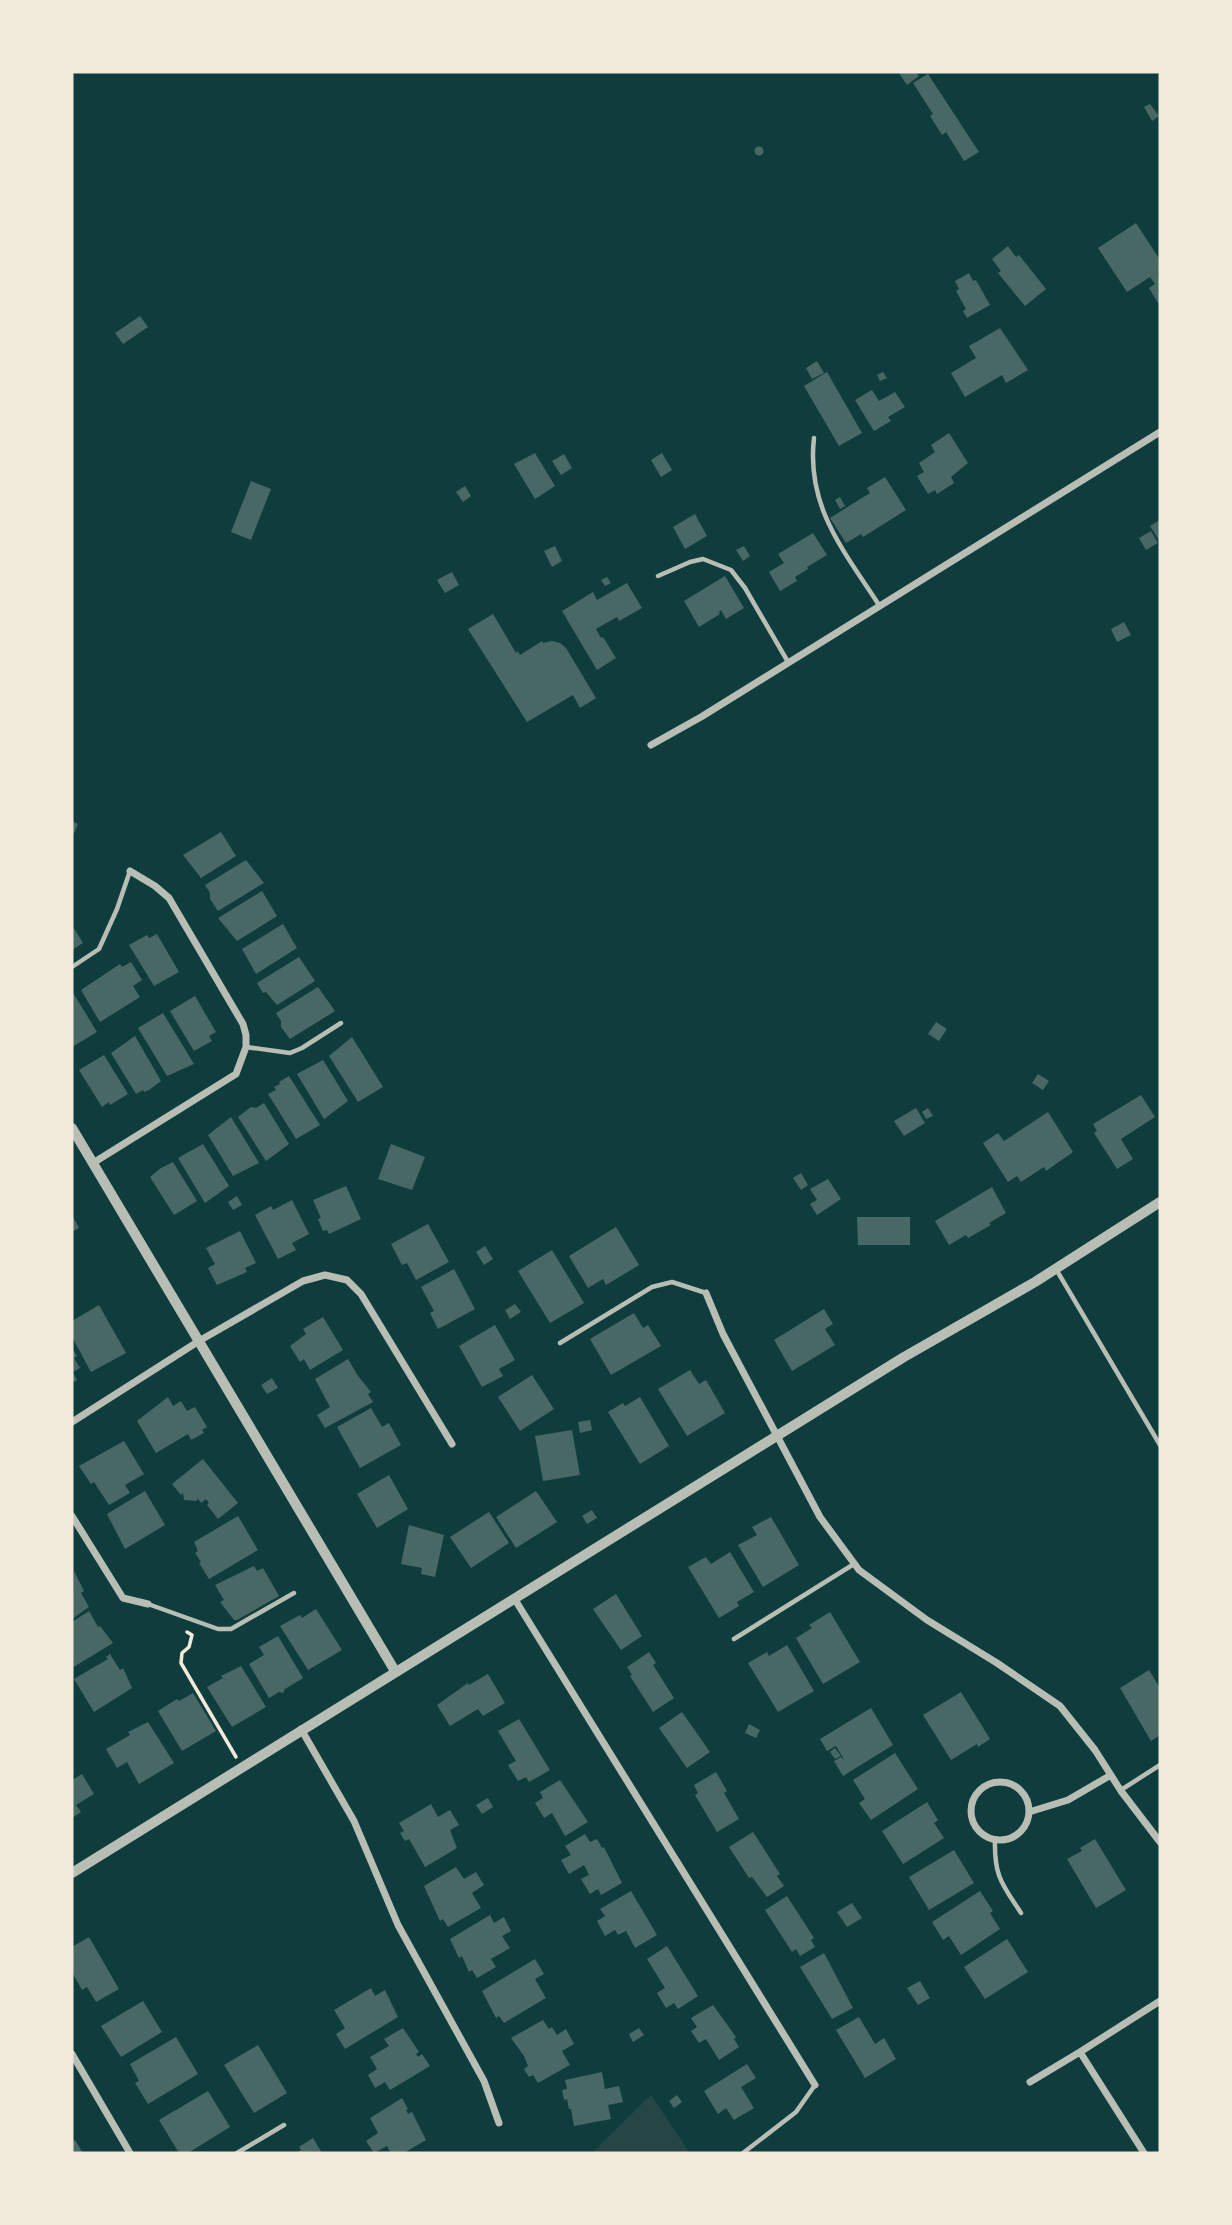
<svg xmlns="http://www.w3.org/2000/svg" width="1232" height="2225" viewBox="0 0 1232 2225" font-family="'IBM Plex Sans',sans-serif">
  <style>
    .green { fill: #244646 }
    .building { fill: #486865 }
    .lines { fill: none; stroke-linecap: round; stroke-linejoin: round }
    .path { stroke: #f1e9da; stroke-width: 3.5 }
    .service { stroke: #b8beb3; stroke-width: 4.5 }
    .minor { stroke: #b8beb3; stroke-width: 7 }
    .tertiary { stroke: #b8beb3; stroke-width: 10 }
  </style>
  <rect width="100%" height="100%" fill="#0f3d3e"/>
  <path class="green" d="M651,2095L690,2153H592L650,2096Z"/>
  <path class="building" d="M916,72L919,76L907,85L899,73Z
    M928,74L979,152L964,161L946,132L942,135L930,116L933,114L913,83Z
    M1150,104L1159,116L1152,121L1144,107Z
    M754.5 151a4.5 4.5 0 1 1 9 0a4.5 4.5 0 1 1-9 0Z
    M1136,223L1160,260V271L1158,273L1160,276V306L1149,288L1155,284L1150,277L1127,292L1098,248Z
    M1008,246L1016,257L1019,255L1046,289L1025,306L998,273L1001,271L992,259Z
    M969,273L973,281L976,280L990,305L967,318L963,311L966,309L956,291L959,289L955,281Z
    M140,316L148,327L123,344L115,333Z
    M1000,328L1028,370L1006,383L1002,375L965,397L951,373L976,358L969,346Z
    M817,361L824,373L812,379L806,368Z
    M827,372L862,433L839,446L804,386Z
    M883,372L887,378L880,381L877,375Z
    M872,390L879,401L895,392L905,407L888,417L891,421L874,431L855,400Z
    M949,433L968,463L951,477L954,483L937,494L935,490L928,494L917,476L924,472L919,463L935,452L931,445Z
    M535,453L555,486L535,499L514,464Z
    M662,453L672,470L661,477L651,460Z
    M564,454L572,468L561,475L552,461Z
    M885,477L906,510L863,537L861,534L846,543L830,518L870,493L867,488Z
    M251,481L271,489L251,540L231,532Z
    M465,486L471,496L463,502L456,492Z
    M840,497L845,506L840,509L835,500Z
    M695,514L707,536L685,549L673,527Z
    M1160,520V542L1150,526Z
    M1151,531L1158,543L1146,550L1139,538Z
    M813,533L827,555L807,567L808,569L795,577L797,581L780,591L769,572L784,563L778,554Z
    M555,546L562,561L552,567L544,551Z
    M744,546L750,556L743,561L736,550Z
    M452,572L459,585L445,593L437,580Z
    M725,576L744,608L726,619L721,610L719,612L720,614L699,627L684,601Z
    M607,577L611,583L605,586L601,580Z
    M627,583L642,608L619,621L617,617L596,629L601,638L603,637L616,658L597,670L562,611L593,592L597,600Z
    M493,614L516,653L518,651L520,655L542,641L543,643L552,641L560,643L566,648L596,698L580,708L573,695L527,722L468,629Z
    M1124,622L1131,635L1117,642L1111,629Z
    M72,821L78,824L72,838Z
    M221,832L236,856L201,878L183,855Z
    M246,860L264,883L218,911L210,899V893L205,885Z
    M262,891L277,916L237,941L218,918Z
    M283,924L297,948L256,974L242,949Z
    M72,925L83,943L72,950Z
    M157,934L179,972L154,986L129,945L147,935L149,938Z
    M299,957L315,981L277,1005L266,992L263,993L257,983Z
    M131,962L142,980L133,986L140,997L100,1022L81,990L120,964L122,967Z
    M318,987L335,1011L290,1039L281,1027V1021L276,1013Z
    M72,991L97,1032L72,1047Z
    M195,996L216,1032L209,1036L212,1041L194,1051L170,1011Z
    M163,1013L194,1064L167,1076L138,1028Z
    M936,1022L947,1029L939,1041L928,1034Z
    M135,1036L161,1081L149,1090L144,1092L143,1090L136,1094L111,1053Z
    M352,1037L383,1087L358,1102L329,1056Z
    M104,1055L128,1094L110,1105L109,1102L102,1107L79,1070Z
    M323,1060L348,1101L324,1119L297,1074Z
    M1038,1074L1049,1081L1043,1090L1032,1083Z
    M289,1076L320,1125L296,1139L268,1094L276,1090L274,1087L280,1084L279,1082Z
    M1141,1095L1155,1117L1121,1139L1133,1159L1117,1169L1094,1133L1097,1131L1093,1124Z
    M264,1103L289,1144L266,1161L238,1117L251,1107L256,1108Z
    M916,1108L925,1123L904,1136L894,1121Z
    M928,1108L933,1116L926,1119L922,1112Z
    M1048,1112L1073,1152L1046,1171L1044,1167L1021,1182L1017,1176L1008,1182L983,1143L998,1133L1004,1141Z
    M231,1117L259,1163L233,1176L208,1135Z
    M203,1144L229,1186L205,1203L178,1158Z
    M391,1144L425,1157L412,1190L378,1179Z
    M173,1162L197,1201L174,1215L150,1177L161,1168Z
    M801,1173L808,1185L801,1190L793,1178Z
    M828,1179L841,1199L817,1215L810,1204L817,1200L810,1189Z
    M346,1186L361,1219L329,1234L327,1230L323,1231L318,1219L321,1218L313,1200Z
    M992,1187L1006,1213L989,1223L991,1225L968,1238L966,1235L949,1245L935,1221Z
    M237,1196L242,1205L233,1210L228,1202Z
    M292,1200L309,1234L292,1243L296,1250L278,1259L255,1215L271,1206L273,1210Z
    M72,1215L79,1228L72,1232Z
    M857,1217H910V1245H858Z
    M428,1224L449,1262L416,1280L407,1263L402,1265L391,1244Z
    M616,1227L639,1265L606,1285L603,1279L588,1288L569,1256Z
    M240,1231L256,1263L245,1268L247,1272L217,1285L208,1268L215,1264L206,1248Z
    M485,1246L493,1259L484,1265L476,1252Z
    M552,1250L584,1303L550,1323L518,1271Z
    M454,1269L475,1309L438,1329L430,1313L434,1311L421,1287Z
    M515,1304L521,1312L510,1319L505,1310Z
    M99,1305L126,1353L91,1372L72,1337V1321Z
    M824,1309L833,1324L825,1329L835,1345L792,1371L774,1340Z
    M634,1313L643,1328L648,1325L661,1346L611,1375L590,1339Z
    M323,1317L343,1350L310,1370L304,1359L300,1362L290,1346L306,1334L303,1329Z
    M495,1325L515,1360L499,1369L503,1376L482,1387L459,1346Z
    M72,1348L77,1356L74,1358L80,1368L73,1372L77,1380L72,1383Z
    M348,1359L358,1376L371,1392L368,1394L373,1402L325,1428L317,1415L330,1407L315,1379Z
    M690,1370L699,1384L706,1380L725,1413L687,1436L658,1389Z
    M532,1375L554,1409L520,1431L498,1397Z
    M272,1378L278,1388L267,1394L261,1385Z
    M168,1397L173,1406L181,1401L187,1411L195,1407L207,1427L202,1430L204,1433L191,1440L188,1434L156,1453L137,1421Z
    M640,1397L669,1446L640,1464L608,1412L623,1403L625,1406Z
    M371,1408L382,1427L389,1423L401,1445L360,1468L337,1427Z
    M590,1420L592,1430L580,1433L578,1422Z
    M572,1430L580,1475L543,1481L535,1436Z
    M124,1441L144,1474L125,1485L130,1493L109,1505L94,1482L91,1484L79,1466Z
    M203,1459L238,1503L218,1519L207,1505L209,1503L206,1499L201,1503L197,1498V1501L184,1500L183,1493L181,1495L172,1484Z
    M389,1475L408,1509L377,1528L357,1494Z
    M145,1491L165,1525L125,1549L107,1514Z
    M536,1491L557,1522L516,1548L496,1517Z
    M592,1510L597,1518L587,1524L582,1516Z
    M489,1512L509,1543L471,1568L450,1537Z
    M238,1516L258,1550L209,1579L199,1563L201,1562L195,1553L198,1551L194,1542Z
    M771,1517L799,1565L763,1587L738,1545L757,1535L752,1527Z
    M409,1525L444,1535L435,1577L421,1574L422,1568L401,1564Z
    M730,1552L754,1592L737,1602L739,1606L719,1618L688,1567L706,1557L711,1564Z
    M254,1566L257,1571L263,1568L279,1596L237,1620H234L220,1602L224,1600L215,1585Z
    M74,1571L84,1591L81,1593L89,1607L72,1619Z
    M616,1594L642,1636L621,1650L593,1609Z
    M316,1609L342,1650L308,1670L280,1626L300,1615L302,1618Z
    M89,1611L98,1627L100,1626L113,1643L72,1668V1622Z
    M830,1612L860,1662L823,1684L796,1638L812,1628L809,1625Z
    M278,1636L303,1678L285,1689L283,1693L279,1692L269,1698L249,1664L264,1655L259,1647Z
    M787,1645L814,1691L778,1712L748,1663L767,1652L769,1656Z
    M649,1652L656,1663L653,1665L674,1698L653,1712L630,1676L632,1675L627,1667Z
    M110,1654L120,1670L123,1668L132,1688L94,1712L74,1679L108,1659L106,1657Z
    M241,1666L266,1707L232,1727L207,1687L223,1678L221,1676Z
    M1149,1670L1160,1688V1735L1151,1741L1120,1688Z
    M488,1674L505,1703L483,1716L478,1709L450,1726L437,1705L468,1683L469,1685Z
    M961,1692L990,1739L978,1747L977,1744L951,1760L923,1715Z
    M193,1693L216,1731L182,1751L158,1711L177,1699L179,1701Z
    M871,1708L893,1745L843,1776L834,1761L841,1757L844,1760L842,1756L836,1746L827,1751L820,1739Z
    M682,1712L710,1752L687,1768L659,1728Z
    M519,1719L550,1770L529,1782L526,1777L518,1781L508,1765L516,1761L498,1731Z
    M148,1722L174,1763L139,1784L127,1762L117,1768L106,1749L130,1735L128,1732Z
    M749,1724L760,1730L756,1738L745,1733Z
    M835,1748L841,1756L835,1759L830,1752Z
    M895,1753L918,1789L871,1820L859,1803L865,1799L853,1780Z
    M716,1772L727,1791L724,1793L739,1819L717,1832L695,1795L698,1793L694,1785Z
    M82,1774L94,1794L76,1805L81,1812L72,1818V1780Z
    M560,1780L588,1822L565,1836L552,1813L544,1818L535,1803L543,1798L540,1792Z
    M488,1798L493,1807L482,1814L476,1805Z
    M927,1802L938,1820L934,1823L944,1838L903,1864L882,1831Z
    M431,1804L438,1817L450,1810L459,1825L450,1830L457,1848L425,1867L409,1839L405,1841L400,1833L404,1831L399,1823Z
    M753,1832L780,1874L777,1876L784,1886L767,1897L752,1877L749,1878L729,1847Z
    M585,1834L590,1842L597,1839L602,1848L604,1847L622,1883L601,1895L598,1889L590,1894L581,1879L589,1875L584,1865L569,1874L561,1860L571,1855L565,1846Z
    M1095,1839L1126,1890L1096,1908L1067,1859L1082,1851L1080,1848Z
    M954,1850L974,1883L929,1910L909,1877Z
    M456,1867L464,1879L476,1872L484,1885L472,1893L481,1908L448,1927L443,1919L440,1921L424,1886Z
    M631,1891L657,1935L635,1948L626,1931L618,1935L615,1930L605,1936L597,1921L605,1916L600,1909Z
    M980,1891L993,1911L990,1913L1000,1929L961,1955L949,1936L943,1940L932,1922Z
    M787,1896L814,1938L811,1940L815,1947L800,1956L796,1949L792,1952L765,1910Z
    M852,1903L862,1918L847,1927L837,1912Z
    M490,1915L494,1923L504,1917L511,1931L502,1936L510,1948L491,1959L496,1967L477,1978L472,1970L469,1972L462,1956L459,1958L450,1939Z
    M89,1937L119,1989L96,2002L87,1987L82,1990L72,1972V1947Z
    M1007,1939L1028,1972L985,1999L964,1967Z
    M667,1946L698,1996L678,2009L674,2003L666,2008L657,1993L665,1988L647,1959Z
    M824,1953L853,2008L832,2019L800,1967Z
    M535,1959L544,1974L535,1979L546,1998L504,2023L499,2016L496,2018L482,1991Z
    M920,1981L930,1998L918,2005L907,1988Z
    M371,1988L375,1996L385,1990L398,2017L345,2049L336,2034L345,2028L334,2010Z
    M143,2001L162,2032L121,2057L101,2026Z
    M713,2005L736,2037L734,2039L739,2047L719,2060L706,2039L699,2043L691,2031L697,2027L691,2018Z
    M859,2017L875,2044L884,2038L896,2059L865,2078L836,2030Z
    M543,2020L549,2029L552,2027L557,2035L566,2029L574,2044L562,2051L570,2065L538,2083L533,2075L529,2077L524,2069L528,2066L524,2056L511,2038Z
    M403,2028L419,2052L416,2054L418,2057L422,2054L430,2066L390,2090L385,2082L375,2088L368,2075L377,2069L370,2057L389,2046L384,2039Z
    M639,2028L644,2035L633,2042L629,2034Z
    M176,2037L198,2074L148,2104L135,2083L139,2081L130,2064Z
    M258,2045L287,2093L254,2113L224,2065Z
    M747,2064L756,2078L741,2087L754,2108L734,2120L726,2108L718,2114L704,2091Z
    M602,2072L605,2089L619,2086L623,2102L608,2105L611,2119L574,2126L571,2109H569L567,2099L564,2100L562,2090L567,2089L565,2080Z
    M208,2091L230,2127L188,2153H179L159,2120Z
    M677,2095L682,2102L674,2108L669,2101Z
    M402,2098L408,2109L406,2110L408,2114L412,2112L426,2140L404,2153H391L387,2146L374,2153L366,2141L378,2133L370,2118Z
    M313,2138L322,2153H296L301,2150L299,2147Z
    M75,2140L83,2153H72V2142Z"/>
  <g class="lines">
    <path class="path" d="M187,1632L192,1635L189,1647L182,1653L181,1663L236,1757"/>
    <path class="service" d="M814,438C806,507 844,551 879,605
      M658,576L690,562L703,559L731,570L745,588L788,662
      M72,967L99,949L117,909L130,871
      M246,1047L290,1053L302,1048L341,1023
      M1056,1269L1160,1445
      M560,1343L652,1287L672,1282L706,1293
      M148,1604L218,1629H231L294,1593
      M734,1639L854,1564
      M1121,1790L1160,1765
      M995,1840C994,1876 1002,1884 1021,1913
      M237,2153L284,2125
      M743,2153L796,2112L815,2085"/>
    <path class="minor" d="M651,745L701,717L1160,432
      M93,1163L236,1074L246,1047V1035L243,1024L169,898L155,886L130,871
      M706,1293L723,1334L820,1517L859,1570L927,1620L997,1663L1060,1706L1095,1750L1121,1791L1160,1842
      M72,1422L199,1341L303,1281L325,1275L347,1280L361,1294L452,1444
      M72,1516L123,1598L148,1604
      M514,1598L815,2085
      M301,1729L354,1821L398,1925L484,2081L499,2123
      M971 1811a29 29 0 1 1 58 0a29 29 0 1 1-58 0Z
      M1029,1812L1068,1800L1111,1775
      M72,2054L130,2153
      M1030,2082L1080,2052
      M1144,2153L1080,2052L1160,2001"/>
    <path class="tertiary" d="M72,1128L395,1671
      M72,1873L904,1357L1035,1282L1160,1202"/>
  </g>
  <rect width="1232" height="2225" fill="none" stroke="#f1e9da" stroke-width="147"/>
</svg>
